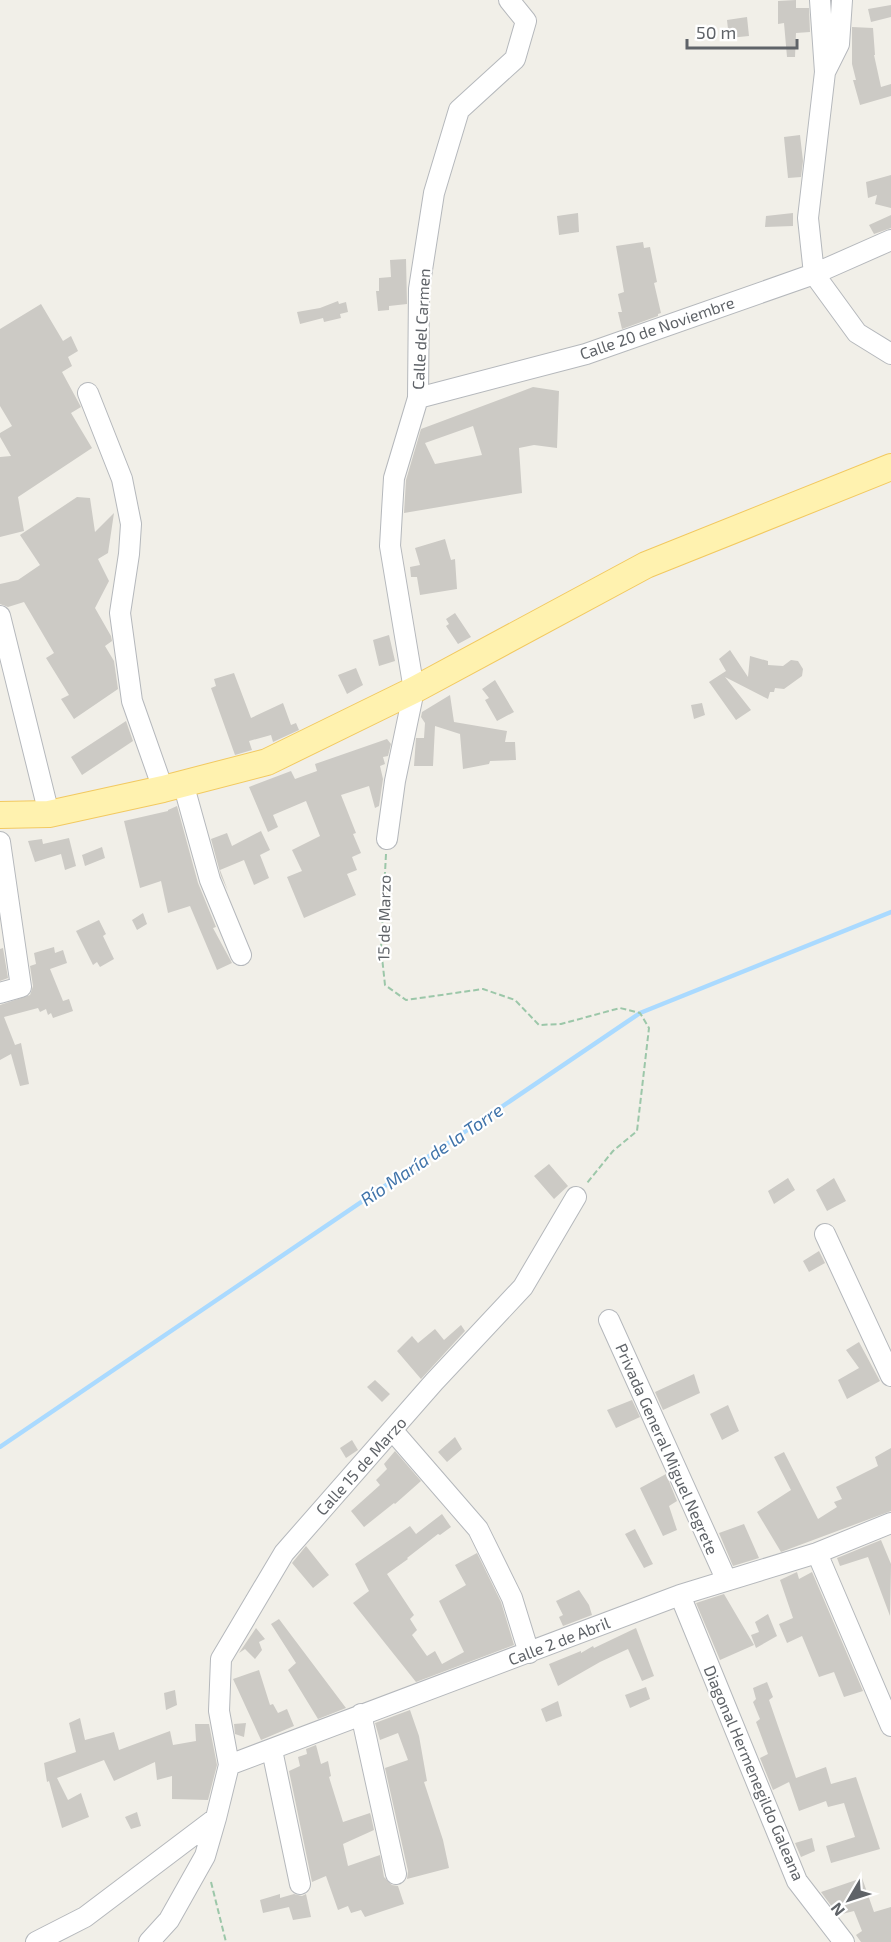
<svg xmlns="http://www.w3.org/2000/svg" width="891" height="1942" viewBox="0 0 891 1942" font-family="'Exo 2',sans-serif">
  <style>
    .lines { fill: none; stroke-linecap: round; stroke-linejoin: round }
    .stream { stroke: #aadaff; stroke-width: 4.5 }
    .building { fill: #cccac5; fill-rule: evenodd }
    .minor-casing { stroke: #b5b8bc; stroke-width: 22 }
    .major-casing { stroke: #f2c960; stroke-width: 28 }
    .path { stroke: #9cc7a9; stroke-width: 2; stroke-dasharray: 6 3; stroke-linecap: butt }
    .minor { stroke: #fff; stroke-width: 20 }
    .major { stroke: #fff2af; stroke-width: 26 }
    .labels { text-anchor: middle; stroke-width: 4.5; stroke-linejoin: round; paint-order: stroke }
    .street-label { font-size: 16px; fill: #5f6368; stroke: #fff }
    .water-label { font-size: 18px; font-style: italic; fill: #4174aa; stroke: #fff }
  </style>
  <rect width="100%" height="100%" fill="#f1efe8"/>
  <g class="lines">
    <path class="stream" d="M0,1447L640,1013L891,912"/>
  </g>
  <path class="building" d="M796,0V8H809L810,32L796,33L795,57H787L784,23L778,24V1Z
    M891,5V17L871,22L868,9Z
    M747,17L749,36L729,38L727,20Z
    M852,27L873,28L875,55H874L881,87L891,84V96L860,105L853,80H856L852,64Z
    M800,135L803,161L801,177L788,178L784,137Z
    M891,175V208L875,204L877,195L868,198L866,182Z
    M578,213L579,232L559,235L557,216Z
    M793,213V226L765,227L766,216Z
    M891,215V228L874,234L869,225Z
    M643,242L644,248L650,247L657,282L654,283L661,313L658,314V316L622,329L618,312H622L618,294L624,292L616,246Z
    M406,259L407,304L389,306V310L378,311L376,291H379V278L391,277L390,260Z
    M338,301L339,304L346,302L348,312L340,314L341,318L324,322L323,318L300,324L297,312L320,308Z
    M41,304L63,341L71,336L78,351L68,357L72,366L62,372L81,407L71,413L92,448L18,497L24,531L0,537V457L11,456L0,437V433L12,426L0,406V329Z
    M533,387L559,391L557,448L534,445L519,448L522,493L404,513L406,480L421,429ZM473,426L482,455L435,464L425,443Z
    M77,497L90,498L95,532L114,513L108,553L98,559L109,581L95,608L111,636L112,641L105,646L114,661L118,689L74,719L61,699L69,695L46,658L54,653L24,602L8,607L0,604V584L18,580L40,565L20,535Z
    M445,539L451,560L455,559L457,589L420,595L417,577H411L410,567L420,565L415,548Z
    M455,613L471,637L458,644L446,626L449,624L446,619Z
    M389,635L395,661L379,666L373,640Z
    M730,650L748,677L750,656L768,661V665L783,666L791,660L798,661L803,669L802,676L784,689L775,688L774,692H770L768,699L725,677L751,710L736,720L709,682L726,671L719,659Z
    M356,668L363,685L347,694L338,675Z
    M234,673L251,718L283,703L291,725L296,723L299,730L273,742L271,735L249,741L252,750L235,755L211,688L216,686L214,679Z
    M495,680L514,712L497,721L485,700L489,698L482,689Z
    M450,695L454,722L507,731L505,742H515L516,760L490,761L489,764L463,769L460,734L435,726L433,766H414L416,738H424L425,723L421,717L422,712Z
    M702,703L705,715L694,719L691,705Z
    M126,721L133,741L82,775L71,757Z
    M387,739L391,744L388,756L383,757L385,764L380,766L383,779L379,806L375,808L369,786L341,795L356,833L353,834L361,853L352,857L357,870L347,874L356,895L304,918L287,877L302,871L292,850L320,836L306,801L273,815L278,827L268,832L249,787L291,771L295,779L317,771L315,764Z
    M177,806L198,883L216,927L213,928L232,963L217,970L190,906L168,913L161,881L140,888L124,821L168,811V810Z
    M261,831L270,850L260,855L269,878L254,885L244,860L220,870L228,891L221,876L211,839L227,833L232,846Z
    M69,838L76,866L65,870L61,854L35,862L28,841L42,839L43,844Z
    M102,847L105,858L85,866L82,855Z
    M143,913L147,924L137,930L132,920Z
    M99,920L106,934L103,936L114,959L100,967L97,962L93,965L76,931Z
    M54,947L55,953L63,950L67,963L50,969L63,1001L69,999L73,1011L53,1018L51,1013L48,1015L46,1009L40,1012L38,1008L4,1017L15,1045L21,1043L29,1084L20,1086L11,1054L0,1060V1005L30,995L33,986L30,966L36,964L34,953Z
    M3,948L8,978L0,981V949Z
    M549,1164L568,1186L554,1199L534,1176Z
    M788,1178L795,1190L774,1204L768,1191Z
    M834,1178L846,1201L827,1211L816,1190Z
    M819,1251L825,1263L809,1272L803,1261Z
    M461,1325L465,1331L421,1379L397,1351L412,1336L418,1343L435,1329L444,1340Z
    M859,1342L880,1381L847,1399L838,1380L859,1368L846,1350Z
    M694,1374L700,1393L663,1410L655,1392Z
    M375,1380L390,1394L382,1402L367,1387Z
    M632,1400L640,1417L616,1428L607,1410Z
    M728,1405L739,1431L722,1440L710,1414Z
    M455,1437L462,1449L447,1462L438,1452Z
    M352,1440L358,1450L346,1458L340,1448Z
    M891,1448V1511L781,1552L757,1512L791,1490L774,1457L784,1452L818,1519L837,1507L834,1502L842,1499L836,1487L878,1466L875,1457Z
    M395,1451L421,1481L395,1504L394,1503L364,1527L351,1511L380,1485L376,1480L387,1469L384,1464Z
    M666,1474L677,1501L669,1506L677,1530L663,1536L640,1488Z
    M442,1514L451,1527L440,1535L438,1534L407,1558L408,1559L387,1574L414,1615L410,1619L417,1630L412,1635L427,1656L435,1651L442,1664L464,1652L439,1601L466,1585L455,1565L477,1553L501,1602L514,1645L416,1682L353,1603L369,1591L355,1564L410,1526L416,1534Z
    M744,1524L759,1558L733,1566L719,1533Z
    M635,1529L653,1564L644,1568L625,1534Z
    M881,1540L891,1564L890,1616L868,1557L840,1566L837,1558Z
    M306,1546L329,1575L313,1588L292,1563Z
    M797,1572L799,1579L812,1572L863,1691L844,1697L834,1672L819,1677L802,1636L787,1643L779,1624L793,1618L780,1580Z
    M579,1590L589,1605L592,1615L563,1626L559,1617L563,1615L556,1601Z
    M724,1594L754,1645L720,1660L696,1603Z
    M768,1614L777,1636L756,1648L751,1635L759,1632L755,1622Z
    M279,1619L346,1708L318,1719L288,1670L296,1663L271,1624Z
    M256,1628L265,1639L259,1642L262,1650L255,1659L245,1649L239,1653Z
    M636,1628L654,1676L642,1681L628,1649L600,1662L558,1686L549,1664L581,1651V1653L593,1646L594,1648Z
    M259,1670L270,1705L273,1704L278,1713L287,1709L294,1726L261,1740L233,1679Z
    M767,1682L773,1697L769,1700L796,1778L826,1767L831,1784L856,1777L880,1849L831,1863L826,1846L855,1837L844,1803L828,1807L826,1801L799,1811L789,1782L773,1790L760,1758L768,1754L756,1722L760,1719L753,1702L756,1699L753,1688Z
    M646,1687L650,1699L630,1708L625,1695Z
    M175,1690L177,1705L166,1710L164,1693Z
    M558,1701L562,1716L546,1722L541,1709Z
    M410,1710L419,1736L427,1781L424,1782L443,1840L449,1868L407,1879L408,1871L385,1768L408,1760L398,1733L380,1740L375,1723Z
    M80,1718L85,1740L114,1732L119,1750L170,1731L173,1745L196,1741L195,1724H209L217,1765L208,1800L172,1799V1776L157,1780L155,1762L114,1781L104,1760L57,1778L68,1800L81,1793L89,1817L62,1828L49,1781L47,1782L44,1763L76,1752L69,1723Z
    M246,1723L244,1737L235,1734L234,1724Z
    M316,1745L321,1764L328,1761L331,1776L329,1777L343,1822L370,1813L371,1816L374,1830L343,1844L348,1866L380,1855L384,1877L392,1885L398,1886L404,1904L365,1917L361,1910L351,1913L348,1906L338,1910L326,1876L312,1882L289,1771L300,1766L298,1757L307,1754L306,1749Z
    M137,1812L141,1826L131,1829L125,1817Z
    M812,1838L815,1851L801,1857L795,1843Z
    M862,1878L874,1912L891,1907V1942H861L856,1935L862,1931L854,1911L838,1915L821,1892Z
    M280,1894V1898L294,1894L302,1896L306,1894L311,1917L293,1920L289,1907L263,1913L260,1900Z"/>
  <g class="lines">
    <g class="minor-casing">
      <path id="minor" d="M820,0L825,72L808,218L814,274L857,333L891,354
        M825,72L839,44L842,0
        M88,393L122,479L131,524L129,554L120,613L132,701L163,789
        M418,398L586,354L814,274L891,240
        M0,616L49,814
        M183,783L210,880L241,955
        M387,839L395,781L414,690L390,546L392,511L394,478L418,398L419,289L434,193L459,110L515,59L526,21L509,0
        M0,842L21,987L0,993
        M825,1234L891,1376
        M609,1320L726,1579
        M393,1431L478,1529L512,1598L529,1653
        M817,1553L891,1726
        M680,1595L797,1881L844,1942
        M361,1714L396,1874
        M272,1750L300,1884
        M229,1765L680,1595L817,1553L891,1523
        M36,1942L85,1917L216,1818L229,1765L219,1711L221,1659L284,1553L434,1382L523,1287L576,1197
        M149,1942L169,1920L205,1856L216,1818"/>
    </g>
    <g class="major-casing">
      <path id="major" d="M0,815L49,814L163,789L267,762L414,690L646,565L891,467"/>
    </g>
    <path class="path" d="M386,854L381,948L385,985L406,1000L483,989L515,1000L539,1025L561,1024L620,1008L640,1013L649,1028L637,1131L613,1151L587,1183
      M211,1882L226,1942"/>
    <use href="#minor" class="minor"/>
    <use href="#major" class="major"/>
  </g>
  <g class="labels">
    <g class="street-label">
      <text transform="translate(657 328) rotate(-19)" y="6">Calle 20 de Noviembre</text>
      <text transform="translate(421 329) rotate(-87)" y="6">Calle del Carmen</text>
      <text transform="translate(384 918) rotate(-89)" y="6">15 de Marzo</text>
      <text transform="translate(667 1449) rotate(66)" y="6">Privada General Miguel Negrete</text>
      <text transform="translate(361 1466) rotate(-48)" y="6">Calle 15 de Marzo</text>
      <text transform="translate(559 1641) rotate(-21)" y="6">Calle 2 de Abril</text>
      <text transform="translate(754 1773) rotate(67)" y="6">Diagonal Hermenegildo Galeana</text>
    </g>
    <g class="water-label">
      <text transform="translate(432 1155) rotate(-34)" y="6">Río María de la Torre</text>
    </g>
  </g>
  <g transform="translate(849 1900) rotate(231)" stroke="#ffffff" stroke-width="4.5" paint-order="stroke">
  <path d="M0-4.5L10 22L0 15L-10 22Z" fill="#5f6368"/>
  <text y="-9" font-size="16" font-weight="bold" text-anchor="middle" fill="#5f6368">N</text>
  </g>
  <path d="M687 39v9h110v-9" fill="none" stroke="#5f6368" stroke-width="3"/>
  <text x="696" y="39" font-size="18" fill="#5f6368" stroke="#ffffff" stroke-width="4.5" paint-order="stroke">50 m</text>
</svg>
